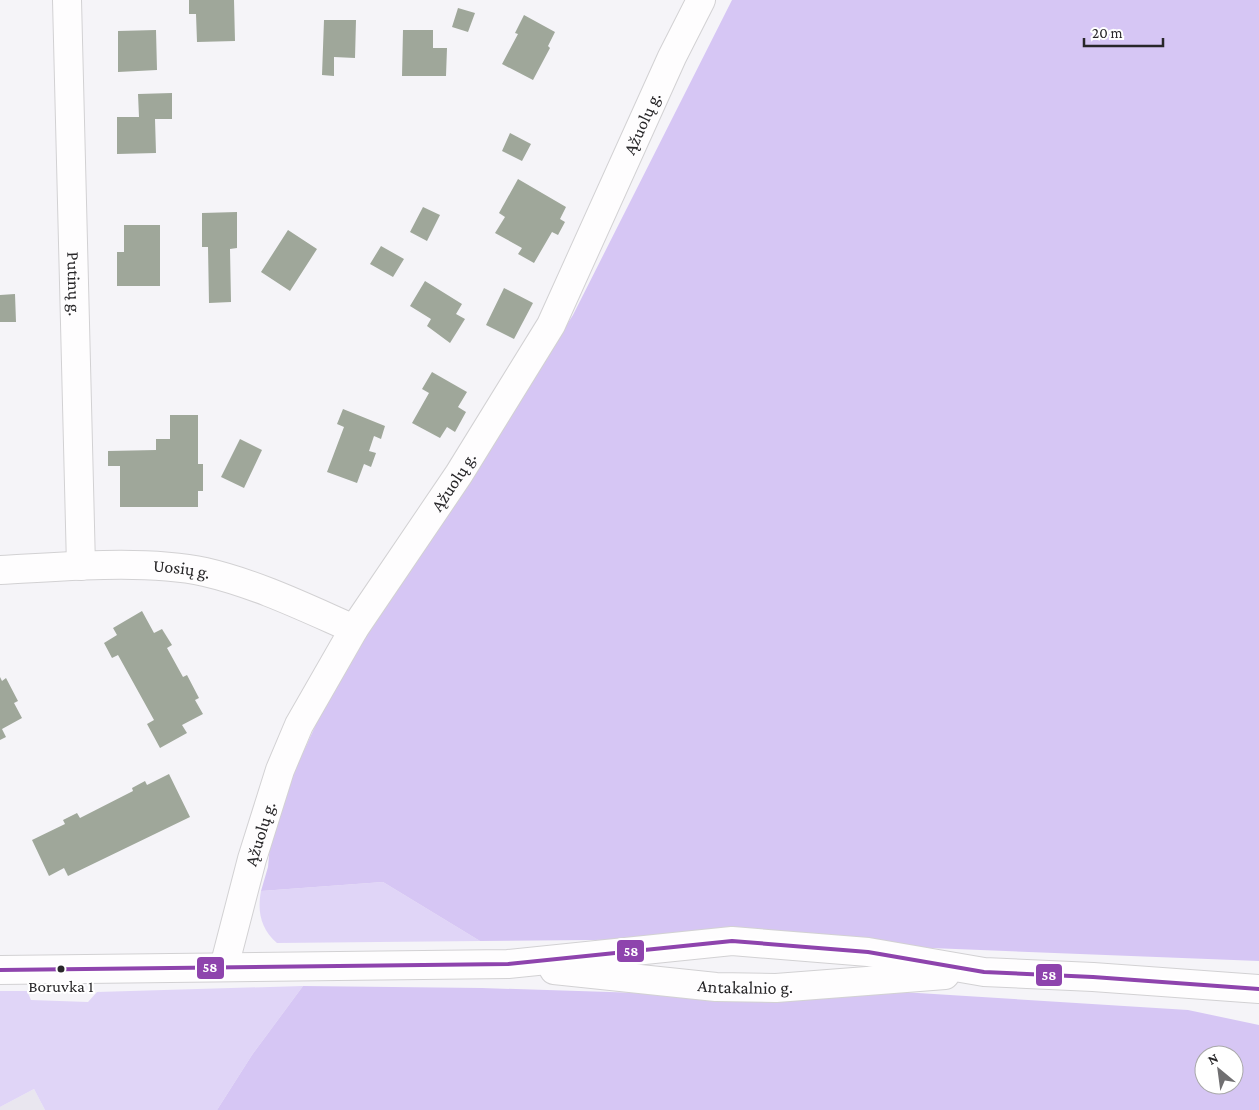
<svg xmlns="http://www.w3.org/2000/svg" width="1259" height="1110" viewBox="0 0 1259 1110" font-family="'Crimson Pro',serif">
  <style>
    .built { fill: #e9e6ef }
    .green { fill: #e0d5f7 }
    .forest { fill: #d6c6f4; fill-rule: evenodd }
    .building { fill: #9fa79a }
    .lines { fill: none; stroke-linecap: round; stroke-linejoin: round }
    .minor-casing { stroke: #d2d1d3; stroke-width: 30 }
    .major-casing { stroke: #d2d1d3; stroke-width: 30 }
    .minor { stroke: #fefdfe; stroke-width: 28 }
    .major { stroke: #fefdfe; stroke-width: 28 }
    .bus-1-casing { stroke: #fff; stroke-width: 8 }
    .bus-1 { stroke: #8e44ad; stroke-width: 4 }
    .bus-dot { fill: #282729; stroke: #fff; stroke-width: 2 }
    .labels { text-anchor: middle; stroke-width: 4; stroke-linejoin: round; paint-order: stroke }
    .bus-label { font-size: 17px; fill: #282729; stroke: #fff }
    .street-label { font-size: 18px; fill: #282729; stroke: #fff }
    .line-badge { stroke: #fff; stroke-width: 2 }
    .badge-label { font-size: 14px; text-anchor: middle; font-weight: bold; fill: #fff }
  </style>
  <rect width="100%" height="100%" fill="#f5f4f8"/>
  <path class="built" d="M34,1089L45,1110H0V1107Z"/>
  <path class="green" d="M383,882L480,941L277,943C261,929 257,912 261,891Z
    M303,986L252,1055L217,1110H45L34,1089L0,1107V991H27L31,1000L88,1002L97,992Z"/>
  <path class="forest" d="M732,0H1259V961L703,939L480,941L383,882L261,891L268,867L270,845L291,779L318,720L368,632L573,315Z
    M303,986L482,988L641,993L716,1000L870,990L1188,1010L1259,1025V1110H217L252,1055ZM1204,1055H1234V1085H1204Z"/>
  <path class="building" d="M189,0H234L235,41L197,42L196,14H189Z
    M458,8L475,13L468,32L452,27Z
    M524,15L555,32L548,46L550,48L533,80L502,64L518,34L515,33Z
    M324,20H356L355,58L334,57V76L322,75Z
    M156,30L157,70L118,72V31Z
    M403,30H433V48H447L446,76H402Z
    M172,93V119H155L156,153L117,154V117H139L138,94Z
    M510,133L531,144L522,161L502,151Z
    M518,179L566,207L560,219L565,222L558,235L552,232L534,263L518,254L522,248L495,233L505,217L499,213Z
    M423,207L440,215L427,241L410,232Z
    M237,212V248L230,249L231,302L209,303L208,247H202V213Z
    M124,225H160V286H117V252H124Z
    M288,230L317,249L290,291L261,272Z
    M381,246L404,259L393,277L370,264Z
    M425,281L462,304L456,314L465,319L450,343L427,326L431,319L410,306Z
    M504,288L533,303L514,339L486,325Z
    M15,294L16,322H0V295Z
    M432,372L467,392L458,407L466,412L455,432L447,427L440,438L412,423L429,393L422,389Z
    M343,409L385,426L381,439L374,436L369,451L376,453L371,467L364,464L357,483L327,472L344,427L337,424Z
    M170,415H198V464H203V491H198V507H120V466H108V451L156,450V439H170Z
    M240,439L262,450L244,488L221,477Z
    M142,611L154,633L162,629L172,645L167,648L183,677L187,675L199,698L195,700L203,714L182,725L187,733L160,748L147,724L154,720L118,655L112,658L104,643L117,635L113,628Z
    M0,677L2,681L6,678L18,701L14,703L22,718L2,729L6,737L0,740Z
    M169,774L190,817L68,876L64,868L49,876L32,840L65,824L63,820L77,813L80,818L133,791L132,788L145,781L147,785Z"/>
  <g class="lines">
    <g class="minor-casing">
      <g id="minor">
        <path id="s1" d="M67,0L81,566"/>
        <path id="s2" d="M0,570C62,567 145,559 205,572C257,584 306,608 354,629"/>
        <path id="s3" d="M224,967L252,859L280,770L299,725L354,629L459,474L551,325L672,57L701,0"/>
      </g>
    </g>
    <g class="major-casing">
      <g id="major">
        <path d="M0,970L508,964L732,941L868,952L984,972L1093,977L1259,989"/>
        <path id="s4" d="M554,970L716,987L776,988L945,975"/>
      </g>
    </g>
    <use href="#minor" class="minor"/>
    <use href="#major" class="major"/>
    <g class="bus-1-casing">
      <path id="bus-1" d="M0,970L508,964L732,941L868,952L984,972L1093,977L1259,989"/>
    </g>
    <use href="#bus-1" class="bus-1"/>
  </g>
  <circle class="bus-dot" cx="61" cy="969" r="4.5"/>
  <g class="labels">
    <g class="bus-label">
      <text x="61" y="992">Boruvka 1</text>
    </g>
    <g class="street-label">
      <text dy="6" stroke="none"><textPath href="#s3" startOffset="948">Ąžuolų g.</textPath></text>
      <text dy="6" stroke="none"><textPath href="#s1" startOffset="284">Putinų g.</textPath></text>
      <text dy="6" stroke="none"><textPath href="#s3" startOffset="542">Ąžuolų g.</textPath></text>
      <text dy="6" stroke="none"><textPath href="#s2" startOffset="182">Uosių g.</textPath></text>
      <text dy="6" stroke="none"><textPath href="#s3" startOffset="138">Ąžuolų g.</textPath></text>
      <text dy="6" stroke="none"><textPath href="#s4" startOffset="192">Antakalnio g.</textPath></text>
    </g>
  </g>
  <g class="line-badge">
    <rect x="616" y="939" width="29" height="24" rx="5" fill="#8e44ad"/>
    <rect x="196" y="956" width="29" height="24" rx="5" fill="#8e44ad"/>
    <rect x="1035" y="963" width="28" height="24" rx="5" fill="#8e44ad"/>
  </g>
  <g class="badge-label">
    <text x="631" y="956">58</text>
    <text x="210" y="972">58</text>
    <text x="1049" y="980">58</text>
  </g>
  <g transform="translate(1219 1070) rotate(331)"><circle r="24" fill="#ffffff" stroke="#a9a9a9"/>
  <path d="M0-4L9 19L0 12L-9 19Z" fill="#706f71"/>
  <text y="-8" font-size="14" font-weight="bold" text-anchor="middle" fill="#282729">N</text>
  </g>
  <path d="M1084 38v8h79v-8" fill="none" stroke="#282729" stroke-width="2.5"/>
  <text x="1092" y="38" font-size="15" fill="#282729" stroke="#ffffff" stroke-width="4" paint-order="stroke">20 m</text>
</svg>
